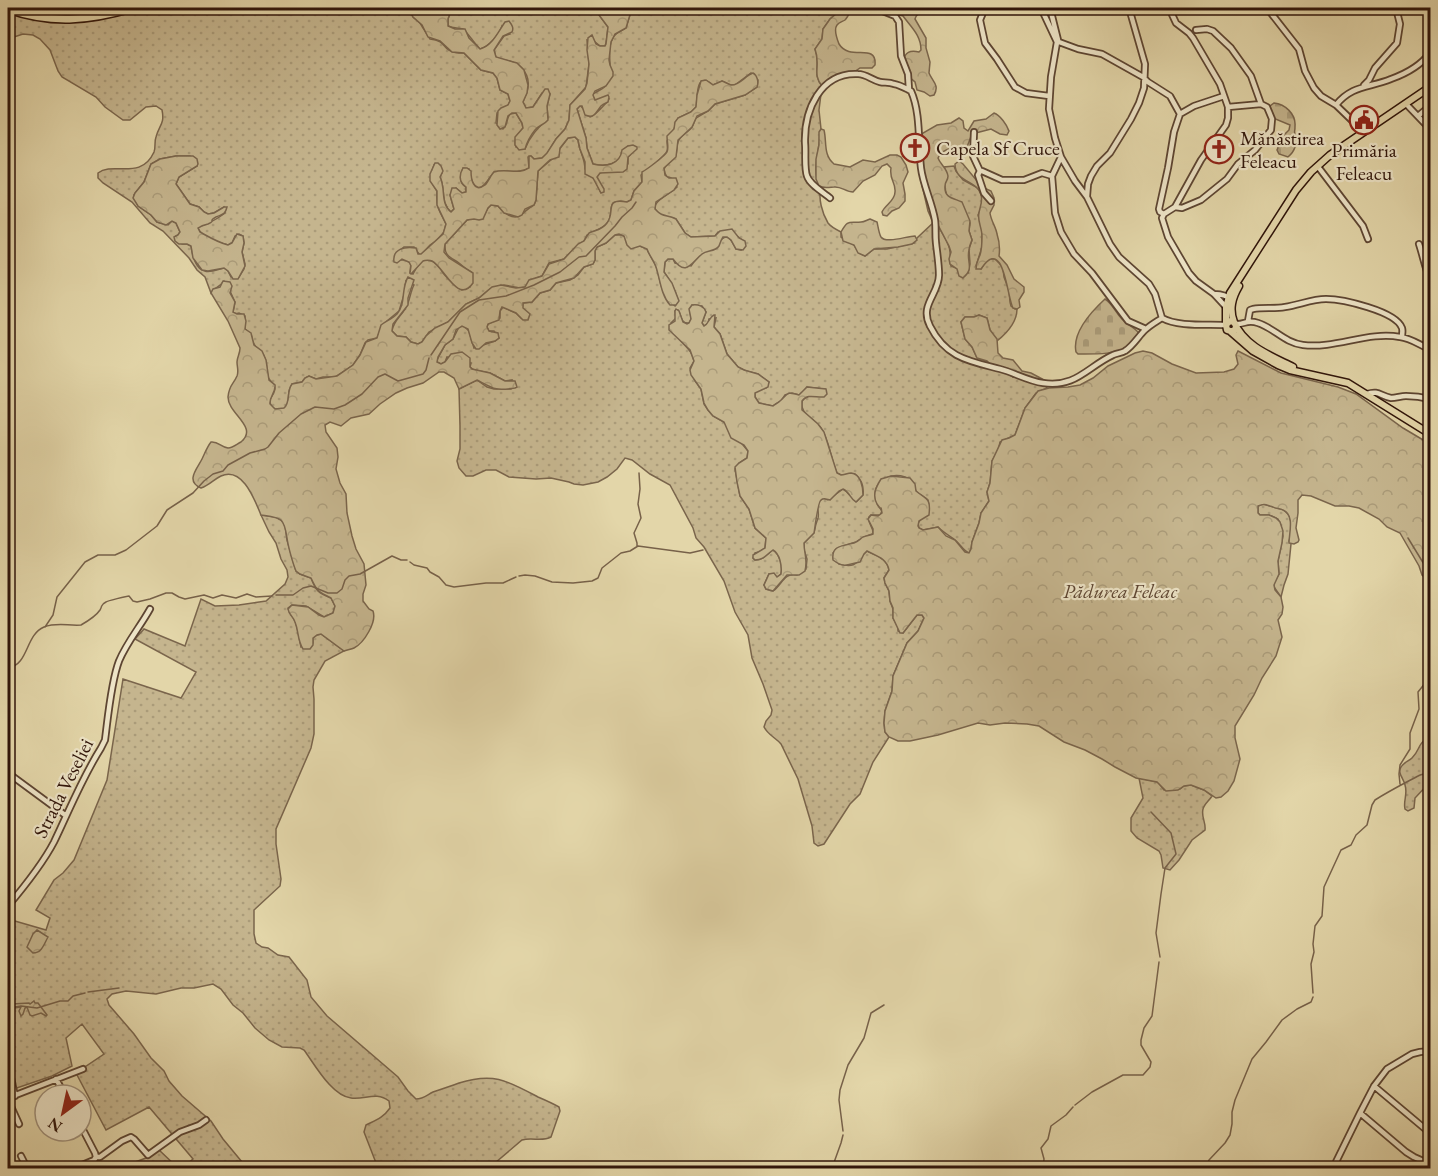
<svg xmlns="http://www.w3.org/2000/svg" width="1438" height="1176" viewBox="0 0 1438 1176" font-family="'EB Garamond',serif">
  <style>
    .grass { fill: url(#grass-dots); stroke: #7a654c; stroke-width: 1.5; fill-rule: evenodd }
    .forest { fill: url(#forest-crowns); stroke: #7a654c; stroke-width: 1.5 }
    .cemetery { fill: url(#cemetery-stones); stroke: #7a654c; stroke-width: 1.5 }
    .lines { fill: none; stroke-linecap: round; stroke-linejoin: round }
    .stream { stroke: #776149; stroke-width: 1.5 }
    .minor-casing { stroke: #5d4532; stroke-width: 8 }
    .major-casing { stroke: #30150a; stroke-width: 9 }
    .highway-casing { stroke: #30150a; stroke-width: 10 }
    .minor { stroke: #ede4c7; stroke-width: 4.5 }
    .major { stroke: #e3d6a9; stroke-width: 6 }
    .highway { stroke: #e3d6a9; stroke-width: 7 }
    .labels { text-anchor: middle; stroke-width: 4.5; stroke-linejoin: round; paint-order: stroke }
    .poi-label { font-size: 20px; fill: #30150a; stroke: #ede4c7; text-anchor: start }
    .park-label { font-size: 20px; font-style: italic; fill: #5d4532; stroke: #ede4c7 }
    .street-label { font-size: 20px; fill: #30150a; stroke: #ede4c7 }
  </style>
  <defs>
    <pattern id="grass-dots" width="8" height="8" patternUnits="userSpaceOnUse" patternTransform="scale(1.5)"><rect width="8" height="8" fill="#c5b58e"/><path d="M2 2h.1M6 6h.1" fill="none" stroke="#aa9b79" stroke-width="1.8" stroke-linecap="round"/></pattern>
    <pattern id="forest-crowns" width="20" height="18" patternUnits="userSpaceOnUse" patternTransform="scale(1.5)"><rect width="20" height="18" fill="#c5b58e"/><path d="M2 6a3 3 0 1 1 6 0M12 15a3 3 0 1 1 6 0" fill="none" stroke="#aa9b79"/></pattern>
    <pattern id="cemetery-stones" width="16" height="16" patternUnits="userSpaceOnUse" patternTransform="scale(1.5)"><rect width="16" height="16" fill="#c5b58e"/><path d="M2 7V4a2 2 0 0 1 4 0v3zM10 15v-3a2 2 0 0 1 4 0v3z" fill="#aa9b79"/></pattern>
  </defs>
  <rect width="100%" height="100%" fill="#e3d6a9"/>
  <filter id="stains"><feTurbulence type="fractalNoise" baseFrequency=".00333" numOctaves="4"/><feColorMatrix values="0 0 0 0 .2 0 0 0 0 .09 0 0 0 0 .02 0 0 0 .5 -.17"/></filter>
  <radialGradient id="worn" r=".72"><stop offset=".6" stop-color="#630" stop-opacity="0"/><stop offset="1" stop-color="#630" stop-opacity=".3"/></radialGradient>
  <path class="grass" d="M8,8H329L331,11H339L342,8H409L413,17L420,23L430,39C447,41 442,49 453,52C453,53 463,53 464,53L481,70L493,73L497,78L500,90L508,94L510,101L508,105L497,113L496,123L503,129C508,125 506,119 510,114L516,113L522,123L523,128C518,135 513,138 516,147L525,149C530,136 538,128 548,118L547,106L550,94L542,93L533,107L526,108L523,102C524,98 526,95 527,92C533,71 516,60 498,59L496,58L494,50L504,36L510,34L502,26C499,35 489,47 480,49C477,46 465,30 463,29C458,27 454,29 448,26V19L452,8H598L599,15L608,27L606,43L605,46H600L595,42L587,40L589,64L586,87L570,105L569,120L565,129L556,139L547,154L542,158L534,159L531,156L528,157L529,168C518,175 505,169 494,172C489,177 481,196 473,183C470,179 471,174 469,169L463,168C460,175 459,183 466,187V192L462,193L456,188L450,195L454,209L451,212C440,203 446,189 440,177L442,173L434,165C430,176 430,181 437,191C436,209 439,209 446,224L444,232L436,241L430,245L421,255L419,254L414,247H404L400,250V260H405L411,263L410,273L413,274C416,268 419,263 425,259C427,260 433,261 434,262C439,265 441,269 443,273C448,279 455,286 462,290L470,287L471,272C465,269 463,266 459,263C450,257 444,256 445,244L467,220L484,215L488,208L491,205L498,206C503,212 513,221 521,215C526,211 528,208 534,205L536,200L538,171L552,159L568,138L575,137L578,140C579,151 585,158 585,169L595,180L601,193L597,177L598,174L602,172H619L628,164V157L630,155L628,146L623,150C620,165 606,167 593,164L587,148L586,138L577,109L580,105L590,117C594,116 607,103 609,99L595,100L592,95C597,90 604,90 607,84C615,69 604,50 614,36C617,32 622,31 626,28L632,8H839L837,13L830,19L823,29L822,39L815,49C816,52 817,56 817,60C818,70 814,76 822,86L819,110L821,129C819,134 820,138 819,144C817,159 812,174 821,188C818,198 822,213 828,223C831,227 837,230 841,232V237L854,245L859,253L865,256L874,249H887L914,243L917,238L934,222C939,226 950,245 950,252C951,258 949,260 951,266L968,273L970,264L969,249L972,240L969,231L970,223L953,200L947,196C946,192 944,187 945,183C947,176 948,175 944,167L954,166L956,171L963,180L978,188L982,197V206L978,215L982,228V247L976,266L981,269L986,261L990,259H995L1000,264L1003,268L1004,277L1009,290L1010,302L1011,306L1015,309H1017C1017,321 1007,333 997,341L990,330L987,318L979,315L974,317H965L961,322L965,339L972,347L977,358L987,361L994,367L1001,369L1013,377L1025,378L1044,384L1047,388L1036,393L1025,408L1015,435L1000,442L998,451L992,461L990,483L987,492L989,501L981,513L979,523L972,542L971,549L969,553C962,550 961,544 954,539C948,535 943,532 938,527L923,530L919,528L918,523L929,507L928,500C925,497 919,495 916,491C913,486 913,480 905,477C887,471 869,485 877,503C878,506 880,508 882,511L880,515H871L869,517C867,523 874,527 873,534L864,537L856,542L840,547L836,549L833,553L839,564C859,569 856,560 867,551C877,555 887,559 889,570L884,578L885,583L889,591L890,601L893,609V618L898,626V631L903,633L917,615H922L924,618L918,631L907,643L893,676L892,691L885,711L884,723L885,732L889,737L873,762L860,794L850,804L824,844L818,846L814,843L812,826L798,779L781,744C776,738 768,735 764,727L766,721L771,715L772,710L763,684L752,658L748,635L735,612L724,581L704,547L696,538L693,528L670,485L650,474L632,460L625,458L617,469L607,477L598,482L583,485L574,484L569,482L551,478L536,479L509,477L496,470H486L473,476H466L459,468L457,461L460,449V426L459,389L477,380L487,387L494,389H511L512,380L505,381L490,373L474,370L470,367L471,363L447,357L445,362L441,364L437,362V360L445,345L453,339L459,327L464,326L469,331L474,348L495,341L499,338L494,331H489L487,327L488,324L500,318V311L503,307L516,313L521,318L523,303L532,302L540,293L550,290L556,283L570,280L578,275L584,267L593,264L595,260V251L597,247L606,243L615,235H622L640,246L647,249C649,255 654,260 656,266C662,284 659,293 675,306L678,301C676,290 670,281 664,272L665,262L668,259H673L675,263L691,266C698,255 714,243 725,237C731,237 733,244 736,249L741,250V239L737,236L718,232L715,236L691,237L685,233L676,219C671,217 666,217 661,215C643,204 670,195 677,187L671,178L667,177C659,165 670,165 675,157C678,152 676,147 678,142C680,135 688,133 692,127C694,124 694,121 696,118L708,111L715,104L745,95L757,87L758,80L751,73L735,85H730L722,81L713,85C695,70 698,96 696,107L691,112L678,118L674,129L667,141C667,144 668,149 667,151C666,155 645,172 641,175L642,182L634,191L631,200L627,202C604,198 615,210 608,222C603,230 594,230 587,235L584,241L578,245L564,259L549,263L542,276C534,279 530,280 525,287L520,288L504,285L490,289L479,298L466,304L448,322L429,332L422,342L418,344L411,342L406,337L397,336L392,331C393,322 400,317 405,309C410,302 410,292 414,285L406,281L404,295L399,311L387,321L380,331L377,338L368,340L365,343L360,355L353,365L335,377H323L316,379L309,376L305,378L302,382L292,384C291,387 289,389 289,392C288,396 289,403 287,406C283,411 274,411 271,405C267,399 275,395 275,388C275,383 270,382 268,377C266,368 268,360 261,351C259,349 255,347 254,344C249,336 256,338 245,329V316L239,313L235,314L233,312L235,302L230,291L224,281C219,288 215,287 211,293L205,277L197,270L189,258L163,231L150,223L132,202L103,183L98,178V173C113,161 141,181 154,152C156,147 154,142 156,137C159,125 165,124 162,110L156,106L146,107L130,120H123L105,107L96,97L62,77L58,71L50,50L40,39L33,35L23,34L8,39ZM176,156H190L197,166L179,177L176,184L190,204L199,207L204,212L208,214L214,213L224,207L225,213C221,216 215,220 210,222C206,225 202,224 198,228C203,239 218,242 228,245L232,243L235,236L239,234L243,236L244,243L242,252L245,264L244,269L239,277H231L228,271L224,268C219,269 210,273 205,271C195,269 192,253 191,246L187,244H182L176,236L178,235L180,232L176,223L172,221L168,225L157,222L151,215L138,206L134,195L144,182L151,164L160,159ZM692,305L702,306L706,312L702,323L704,326L708,323L709,319L716,318L714,327L720,334L727,354L738,367L746,371L758,374L769,382L766,388L759,390L755,392V397L759,403L773,406L781,401L785,395L792,393L799,395L801,394L807,387L824,389L814,396H809L803,399C797,413 814,418 821,428C829,439 831,460 837,473L841,475L855,474C861,479 864,487 863,495L857,501C850,498 849,492 843,489L828,500L823,498C813,506 820,508 818,518C816,523 815,527 814,533L804,543V550L807,559L806,569L797,575C784,572 782,585 773,591L766,589L764,585L769,574L777,577L781,574C783,566 780,555 773,550C767,554 764,560 755,560L753,558L755,553L759,552L765,548L766,538L755,528L749,509L740,496L735,469L739,463L747,458L748,451L724,422L713,416L708,410L704,404L701,389L695,381L690,368L694,361C692,351 687,348 681,341C677,336 674,329 671,323L676,318L675,311L678,310C682,315 680,324 689,323L691,319L690,309Z
    M1263,504L1284,510L1289,515L1291,522V534L1289,541L1291,544L1288,574L1284,585L1281,597L1274,587V582L1279,574L1278,561L1283,536L1281,526L1278,519L1269,515H1260L1258,513V506Z
    M261,515L276,517L282,521L285,525L287,540L296,571L300,574L311,578C316,591 318,593 331,598L335,606L333,613L324,617L306,606L292,605L288,608C289,615 293,616 295,621C298,628 299,639 301,647L313,643V638L317,635L321,634L344,651L325,661L314,680L313,687L314,699V734L311,748L276,829V844L281,879L280,886L254,910V934L256,943L262,947L268,948L278,955L289,957L307,980L311,997L327,1016L398,1077L408,1091L416,1099C423,1099 427,1095 433,1092C442,1089 451,1086 459,1083C494,1072 508,1081 538,1097C545,1100 552,1103 559,1107L560,1111L551,1137C542,1142 532,1137 522,1140L489,1168H378L364,1132L366,1125C376,1120 383,1118 390,1108L389,1101C376,1091 365,1100 351,1098C332,1096 315,1065 304,1050L300,1048L282,1047L269,1040L255,1028L243,1013L233,1005L221,989L213,984L194,988H181L156,994L126,991L112,994L107,999L109,1005L134,1034L151,1058L164,1071L169,1081L182,1096L211,1121L223,1139L247,1168H182L193,1159L149,1107L106,1130L76,1073L104,1054L82,1024L66,1038L72,1066L52,1076L8,1091V919L46,930L50,918L36,910L54,880L63,873L74,860L107,780L123,679L181,698L196,672L135,639L144,629L185,646L201,599L215,606L239,605L266,601L285,584L288,577L287,570L281,559L276,543L269,532Z
    M1430,736V782L1415,798L1414,808L1408,811L1405,809C1403,801 1408,794 1405,785C1404,779 1397,773 1401,767C1403,763 1409,761 1412,758C1421,749 1416,745 1430,736Z
    M1139,778L1158,782L1164,790L1180,789L1184,786L1191,785L1204,790L1212,796C1209,801 1204,804 1203,809C1201,817 1206,822 1205,830L1192,840L1179,860L1170,870L1163,868L1161,855L1159,851L1137,838L1131,831V818L1143,798Z
    M158,1149L178,1168H119L146,1158Z"/>
  <path class="forest" d="M598,8H604L610,14L615,13L619,8H632L626,28L615,34L611,42L609,60L610,65L613,72V76L606,86L595,91L593,95L595,100L608,95L609,97L608,102C606,103 603,104 601,106C596,112 595,119 585,115L582,106H580L577,109L586,138L587,148L593,164C606,167 620,165 622,150L628,146L633,145L637,147V149L628,157L627,169L623,172L600,173L597,177L604,189V192L601,193L593,178L585,174V162L580,149L578,140L575,137L568,138L560,148L559,157L550,160L538,171L536,200L534,205L525,209L522,215L518,217L504,213L498,206L491,205L488,208L483,219L479,220L474,219L467,220L445,244L444,252L449,258L473,273V283C458,305 444,267 432,261C430,260 425,260 423,261L411,274L410,273L411,266L409,262L402,259L397,263L394,262C392,249 405,246 416,248L418,254H421L443,234L446,224L437,205V191L430,181V174L435,163H438L441,166L443,171L440,177C446,189 440,203 451,212L454,209L450,195L452,188H456L462,193L466,192V187C459,182 459,175 463,168H467L471,171C471,178 473,194 485,185C488,182 491,175 494,172C505,168 519,175 529,168V156H531L534,159L542,158L547,153L556,139L565,129L569,120L570,105L585,89L587,83L589,64L587,50L588,38L592,35L596,44L600,46H605L606,44L608,27L599,15Z
    M839,8H852C850,12 848,17 845,20C842,22 839,22 837,25C834,29 837,39 839,44C850,62 877,42 875,65L872,68H860L854,72L835,76L822,86C814,76 818,70 817,60C817,56 816,52 815,49L822,39L823,29L830,19L837,13Z
    M882,8H921C921,13 916,14 915,19L926,38V48L930,62L929,73C932,81 940,85 934,95L930,96L924,92L917,90L915,82L908,76L903,61C905,52 910,50 919,52L921,50C921,35 911,27 903,16L888,12Z
    M409,9V8H437C439,12 441,14 445,12L447,8H452L448,19V26L455,29H465L469,38L480,49C492,46 498,32 505,22L509,21C512,25 514,28 512,32L503,36L494,50L496,57L517,63L524,70L528,85L527,93L523,102L526,108L533,107L545,89H548L550,94L547,106L548,120C544,125 539,125 535,130C531,135 527,142 525,149L519,150L515,145V137L523,128L522,123L516,113H512L508,116L505,127L500,129L497,125L498,111L501,108L508,105L510,101L508,94L500,90L497,78L493,73L481,70L464,53L452,52L440,41L428,37L422,25L413,17Z
    M753,73C757,75 759,82 757,87L745,95L715,104L708,111L697,116L692,127L678,140L676,157L664,168L665,175L669,178H676L678,184L674,190L656,202L655,209C663,218 667,214 676,219L685,233L691,237L715,236L720,231L732,229L739,238L745,241L746,246L743,250L736,249L731,240L727,237H723C721,240 720,243 719,246C715,252 707,250 702,254C691,263 686,277 673,259H668L665,262L664,272L672,283L679,301L676,305H670C661,295 660,279 656,267C654,261 649,255 647,249L640,246L631,249L627,245L624,236L619,234L615,235L606,243L597,247L595,251V260L593,264L584,267L574,278L556,283L550,290L540,293L532,302L523,303V308L530,314L528,320H523L516,313L502,307L500,311L499,320L488,324L487,327L489,331L498,333L499,338L495,341L486,343L479,349H476L472,343L468,329L462,326L456,330L453,339L445,345L438,357L437,362L441,364L445,362L451,354L462,352L470,358V367L472,369L490,373L505,381H515L517,387L515,388C495,391 494,389 477,380L459,389L454,378L444,372H439L423,383L407,388L396,393L380,404L369,414L351,418L341,426L330,422L325,425L326,432L337,448L338,457L336,469L340,483L346,494L347,513L352,536L356,549L364,564L366,585L363,594V601L369,609L373,611C377,622 364,643 354,648C352,649 347,650 344,651L321,634L317,635L313,638V645L310,649H303C297,639 299,632 295,622C293,616 289,615 288,609L292,605L308,607L319,615L324,617L333,613L335,606L331,598C318,592 317,591 311,578L300,574L296,571C293,564 288,546 287,538C284,517 281,518 261,515C255,501 243,466 221,476C214,479 210,485 201,488C185,481 197,469 202,459C205,453 207,447 211,442C218,441 221,447 228,448C233,448 237,444 241,442C259,427 228,414 228,397C229,385 233,385 237,376C239,371 237,367 237,362C237,357 240,354 240,348L228,321L211,293L213,289L220,287L223,281L230,282L232,286L230,293L235,302L233,312L237,314H244L246,321L245,329L251,333L254,345L262,351L266,360L269,380L275,385C276,392 269,397 270,404L275,409L284,408C291,402 286,392 292,384L302,382L305,378L309,376L316,379L337,376L353,365L360,355L366,342L377,338L381,325C386,321 392,319 397,314C406,304 401,288 408,277L414,280L408,298V305L393,324L392,331L397,336L406,337L411,342L418,344L422,342L426,336L435,328L448,322L466,304L479,298L492,287L501,285L516,288L525,287L529,280L542,276L549,264L564,259L578,244L584,241L589,233C596,230 602,230 607,223C616,212 603,198 627,202L631,200L634,191L642,182V172C646,170 665,156 667,152C669,148 667,142 667,136L674,129L675,122L678,118L691,112L696,107L697,95L701,81L706,80L713,85L722,81C725,82 728,84 731,85C739,86 746,75 753,73Z
    M994,113C1000,115 1007,125 1009,131L1007,135L1000,134L991,129L972,134L967,147C955,149 944,146 938,158C940,164 947,168 948,176C948,181 945,181 945,186C944,198 953,198 962,202L970,221L969,231L972,240C971,243 969,246 969,250C966,262 975,268 963,278L959,276L957,269L950,264L949,259L951,252L949,246L938,225L932,220L928,211L921,181L920,137L923,133L937,125L951,123L959,118L963,121L964,128L968,131L974,121L986,119Z
    M821,129L824,130C827,142 823,155 834,164L850,167L863,160L875,162L890,155H897L901,157L906,165L908,172L903,183L905,194V201L899,208L892,211L887,216L883,215L882,212C885,205 895,201 895,192C896,182 889,180 891,168L887,164L882,166L875,175L863,181L853,192C846,192 841,186 834,187C827,187 826,189 819,186L816,179V159L819,145V132Z
    M176,156H193L197,159L198,164L197,166L179,177L176,184L190,204L199,207L204,212L208,214L214,213L224,207H227C225,215 223,214 216,217C207,222 217,220 208,224C204,225 201,226 198,228L200,232C209,237 217,242 228,245L232,243L237,234L243,236L244,243L242,252L245,266L238,279H233L228,271L224,268L208,271L202,270L193,258L191,246L187,244H179L175,241L174,237L178,235L180,232L176,223L172,221L166,225L157,222L151,215L138,206L133,198L135,193L144,182L151,164L160,159Z
    M959,161L963,164L982,187L991,191L994,198V205L990,213C991,221 996,227 997,234C999,240 1000,249 999,256L1007,265L1014,279L1024,287V292L1019,300L1020,307L1017,309L1013,308C1007,298 1004,234 981,269H976C976,263 978,260 980,255C982,249 982,242 982,236C982,228 977,220 979,213C980,206 983,202 981,194C977,181 955,182 955,164Z
    M870,219L877,222C878,226 879,234 881,237C886,244 907,236 915,236L917,240L912,244L898,247L874,249L865,256L858,253L854,245L843,241L841,232C848,219 849,223 861,222C864,222 867,220 870,219Z
    M692,305C698,304 704,306 706,312L702,323L704,326C709,324 709,317 714,315H715L714,327L720,334L727,354L738,367L744,370L758,374L769,382L768,387L755,393V397L759,403L773,406C775,404 778,403 780,401C788,394 786,391 799,395L807,387L826,389L827,394L824,397C816,398 808,393 802,401V410L818,424L824,432L837,473L841,475C844,475 848,473 851,473C861,474 863,487 863,495L856,502C850,499 850,492 843,489L839,491L830,500C828,499 823,498 821,500C818,501 815,528 814,533L804,543C804,554 808,559 805,571L799,575H787L773,591L766,589L764,585L769,574L774,573L777,577L781,574C782,566 780,554 773,550C767,554 764,560 755,560L753,558V555L765,548L766,538L755,528L749,509L740,496L737,482L735,467L739,463L747,458L748,451L744,445L731,438L724,422L713,416L708,410L704,403L701,389L691,375L690,370L694,361L690,350L669,330V325L675,321V311L676,309L679,311L683,322L687,324L689,323L691,319L689,309Z
    M979,315L987,318L990,330L997,339L998,353L1003,358L1013,360L1022,371L1031,373L1046,381L1013,377L1003,369L994,368L987,361L977,358L972,347L965,339L961,322L965,317H974Z
    M1238,351L1281,373L1338,387L1356,394L1403,428L1430,444V548C1424,561 1428,560 1430,572C1431,575 1430,579 1430,582L1422,575L1419,566L1400,533L1387,527L1379,519L1359,508L1349,506H1335L1311,496L1302,495L1298,500V513L1296,528L1299,540L1298,542L1294,544L1289,543C1289,533 1295,515 1283,510C1280,508 1276,509 1273,507C1266,505 1265,503 1258,506V513L1260,515H1269L1276,518L1280,522L1283,531L1282,543L1278,561L1279,574L1274,585L1275,590L1281,597L1283,607L1282,614L1278,620L1282,637L1276,656L1262,678L1254,695L1235,726V738L1240,759L1234,781L1228,791L1221,797L1216,798L1204,790L1191,785L1184,786L1178,790L1166,791L1157,782L1136,778L1115,767L1102,759L1085,750L1064,742L1039,726L1027,724L1005,723L990,725L978,723L938,735L910,741H898L889,737L885,732L884,723L885,711L892,691L893,676L907,643L918,631L924,618L922,615H917L903,633H900L893,618V608L890,601L889,591L885,583L884,578L889,570C887,558 876,556 867,551L864,554L860,562C848,564 845,569 833,560C831,545 843,546 854,543C858,542 860,539 863,537C866,536 870,535 873,534V529L868,519L871,515L878,516L882,513C880,503 883,513 877,504C872,495 876,487 881,479L891,476L910,478L915,484L916,491C927,500 931,498 929,515L919,521L918,526L919,528L923,530L938,527L946,536L955,540L965,552L969,553L971,549L972,542L979,523L981,513L989,501L987,492L990,483L992,461L1002,440L1009,438L1015,435L1025,408L1038,391L1049,388L1068,387L1080,385L1093,378L1108,366L1135,353L1143,351L1152,353L1172,364L1196,373L1224,372L1234,369L1238,364L1236,355Z
    M37,930L48,937C44,944 42,953 33,953L27,947L33,934Z
    M34,1001L35,1003H38L47,1015L46,1016L41,1013L32,1016L30,1015L27,1007L25,1008L23,1014L21,1016L19,1011L21,1007L14,1008L11,1012L8,1009L12,1004L29,1003L30,1004Z"/>
  <path class="cemetery" d="M1274,103C1285,104 1296,114 1295,126C1295,133 1294,129 1295,136C1296,145 1296,150 1288,157L1279,154L1277,150L1283,136L1289,130L1290,125L1273,118L1270,109V106Z
    M1105,299C1113,304 1115,312 1122,319C1127,324 1133,327 1138,332V334C1134,337 1132,342 1128,346C1119,355 1091,354 1078,354L1076,352C1072,333 1092,311 1105,299Z"/>
  <g class="lines">
    <path class="stream" d="M8,28L13,15
      M1417,68L1430,62
      M431,355L460,312L479,300L506,296L534,285L560,272L579,257L586,256L615,226L622,217L632,208L636,202
      M1408,538L1430,574
      M637,546V543L634,533L641,518L638,504L640,489L639,473
      M410,562L414,565L427,568L430,572L439,577L446,585L454,587L486,583H503L516,577
      M8,573H9
      M519,576L525,575L535,576L552,582L573,583L592,581L598,578L602,568L621,553L630,551L638,546L690,553L703,550
      M276,595H293L303,588L311,586L328,593H337L342,589L345,580L349,576L360,574L392,556L401,560H407
      M45,627L53,615L57,597L85,562L98,555H115L126,550L157,526L167,510L193,493L204,481L213,474L223,471L228,465L250,453L265,449L268,447L279,433L301,414L315,407L334,409L345,405L362,394L378,377L385,374L398,381L423,374L426,370L429,358
      M8,668C29,665 25,635 44,627C57,622 68,626 81,625C88,621 96,616 100,610C103,605 100,605 106,602C107,601 127,596 129,596L133,601L137,602L150,599L166,593H172L179,597L185,599L204,595L213,598L222,595L236,598L247,594L256,597L272,596
      M1400,784L1399,774L1400,765L1410,749V733L1419,709L1418,692L1430,677
      M1151,812L1171,833L1176,854L1165,868L1161,894L1156,933L1160,957
      M88,992L119,988
      M1313,993L1311,964L1314,952L1313,944L1315,926L1322,916L1324,887L1341,850L1351,845L1356,835L1367,825L1372,805L1375,800C1389,791 1403,784 1418,776C1423,773 1426,775 1430,772
      M8,1008L21,1006L37,1008L60,1001H68L73,996L85,993
      M1075,1105L1092,1092L1123,1075H1143L1150,1067L1151,1062L1141,1045V1040L1144,1028L1152,1016L1159,962
      M843,1131L839,1100L840,1090L848,1065L864,1038L871,1013L884,1005
      M832,1168L841,1143L843,1135
      M1043,1168L1044,1159L1041,1148L1048,1139L1051,1126L1066,1115L1073,1107
      M1205,1168L1209,1160L1225,1143L1230,1135L1232,1124V1112L1235,1100L1252,1059L1266,1042L1282,1020L1297,1009L1311,1002L1313,997"/>
    <g class="minor-casing">
      <path id="minor" d="M875,8L895,16L899,22L901,56L908,74L909,90
        M985,8L980,20L985,43L997,59L1015,87L1026,93L1049,96
        M1041,8L1057,42L1051,77L1049,109L1055,138L1061,157L1075,181L1087,197L1110,244L1119,257L1149,284L1155,294L1162,318C1178,327 1207,324 1226,325
        M1050,8L1058,40
        M1169,8L1176,23L1189,33L1193,38L1220,84L1228,107V118L1226,125L1201,160L1175,207
        M1267,8L1299,49L1305,71L1314,88L1321,96L1336,105L1364,132
        M1196,30L1207,29L1213,31L1231,48L1251,76L1261,104L1267,107L1272,119L1271,130L1255,150L1238,164L1227,179L1201,200L1182,208L1175,207L1164,214L1162,218L1168,237L1189,273L1196,281L1214,294L1226,307
        M1059,42L1078,49L1102,54L1143,77L1148,82L1170,96L1180,114L1174,132L1168,168L1159,209L1160,212L1164,214
        M1364,85L1369,80L1375,68L1397,43L1400,24L1396,8
        M1336,105C1352,85 1369,88 1391,79C1405,74 1421,65 1430,53
        M1408,106L1430,129
        M1228,107L1261,104
        M1180,114L1194,106L1224,96
        M1418,116L1430,106
        M974,132L973,156L980,171
        M1061,157L1052,176L1055,213L1061,232L1074,254L1092,273L1128,321L1146,329
        M1319,168L1363,226L1368,239
        M1087,196L1088,184L1091,176L1097,166L1110,153L1131,119L1139,103L1144,88L1145,64L1129,8
        M830,198C823,192 810,185 807,176C804,168 806,152 805,143C804,111 820,72 858,74C866,74 872,80 880,82C884,83 889,82 894,84C900,85 905,88 911,91C921,113 918,144 921,168C923,185 932,202 935,220C936,228 935,235 936,243C937,253 939,264 939,275C939,294 919,305 930,326C946,358 969,361 1000,369C1015,373 1028,381 1043,383C1076,388 1087,367 1113,355C1117,353 1122,353 1125,351C1133,346 1138,337 1144,331C1150,325 1156,322 1162,318
        M991,201L984,193L978,175L980,171H982L1002,180H1024L1042,173L1052,176
        M1419,244C1423,256 1425,268 1430,279
        M1214,294C1220,294 1227,295 1231,300
        M1248,321L1250,310L1253,309C1263,307 1274,309 1285,307C1299,305 1312,299 1326,299C1342,299 1396,311 1402,328C1403,331 1402,333 1402,337
        M1235,324C1245,325 1246,319 1258,323C1274,328 1285,343 1303,345C1336,349 1368,331 1400,337C1411,338 1421,346 1430,349
        M1367,394C1379,390 1380,396 1391,398C1396,398 1401,396 1406,396C1414,396 1422,397 1430,399
        M8,773L65,815
        M8,906C24,887 42,865 54,842C69,811 82,778 101,748L105,740C108,717 111,682 119,661C127,642 140,627 150,609
        M8,1064L15,1096
        M56,1079L65,1095
        M1374,1086L1430,1133
        M8,1098L83,1069
        M8,1100L19,1124
        M1360,1113L1406,1152L1414,1157L1430,1164
        M21,1156L27,1168
        M96,1157H100L122,1141L131,1137L134,1139L148,1155L180,1132L199,1125L206,1120
        M8,1159L12,1168
        M75,1168L94,1160L96,1157L95,1153L81,1126
        M1333,1168L1360,1113L1374,1086L1387,1069L1412,1054L1420,1052L1430,1051"/>
    </g>
    <g class="major-casing">
      <path id="major" d="M1234,322C1229,309 1232,298 1239,286
        M1226,324V307L1230,293L1296,190L1311,172L1330,155L1430,87
        M1236,327L1234,331H1230L1227,330L1226,325L1230,321L1234,322C1244,346 1271,356 1293,367
        M1230,331L1253,351L1278,365L1290,370L1348,383L1430,434"/>
    </g>
    <g class="highway-casing">
      <path id="highway" d="M8,9C51,24 88,21 132,8"/>
    </g>
    <use href="#minor" class="minor"/>
    <use href="#major" class="major"/>
    <use href="#highway" class="highway"/>
  </g>
  <defs>
    <g id="civic-ring" transform="scale(1.5)"><circle r="9.5" fill="#ede4c7" stroke="#8f2418" stroke-width="1.5"/><path d="M-.6-6.5H3V-4.5H.6V-3L4-1V1h2V6H-6V1h2V-1L-.6-3ZM-1.2 2.5V6h2.4V2.5Z" fill="#8f2418"/></g>
    <g id="church-ring" transform="scale(1.5)"><circle r="9.5" fill="#ede4c7" stroke="#8f2418" stroke-width="1.5"/><path d="M-1.2-6h2.4v3.5h3.3v2.4h-3.3V6h-2.4V-.1h-3.3v-2.4h3.3Z" fill="#8f2418"/></g>
  </defs>
  <g fill-rule="evenodd">
    <use href="#civic-ring" x="1364" y="120"/>
    <use href="#church-ring" x="915" y="148"/>
    <use href="#church-ring" x="1219" y="149"/>
  </g>
  <g class="labels">
    <g class="poi-label">
      <text x="1240" y="145">Mănăstirea<tspan x="1240" dy="23">Feleacu</tspan></text>
      <text x="936" y="155">Capela Sf Cruce</text>
      <text x="1364" y="157" text-anchor="middle">Primăria<tspan x="1364" dy="23">Feleacu</tspan></text>
    </g>
    <g class="park-label">
      <text x="1120" y="598">Pădurea Feleac</text>
    </g>
    <g class="street-label">
      <text transform="translate(63 788) rotate(-63)" y="7">Strada Veseliei</text>
    </g>
  </g>
  <rect width="1438" height="1176" fill="none" stroke="#e3d6a9" stroke-width="30"/>
  <rect x="9" y="9" width="1420" height="1158" fill="none" stroke="#30150a" stroke-width="3"/>
  <rect x="15" y="15" width="1408" height="1146" fill="none" stroke="#30150a" stroke-width="1.5"/>
  <g transform="translate(63 1113) rotate(213)"><circle r="28" fill="#ede4c7" stroke="#a1917b" stroke-width="1.5"/>
  <path d="M0-4.5L10 22L0 15L-10 22Z" fill="#8f2418"/>
  <text y="-9" font-size="16" font-weight="bold" text-anchor="middle" fill="#30150a">N</text>
  </g>
  <rect width="100%" height="100%" filter="url(#stains)"/>
  <rect width="100%" height="100%" fill="url(#worn)"/>
</svg>
